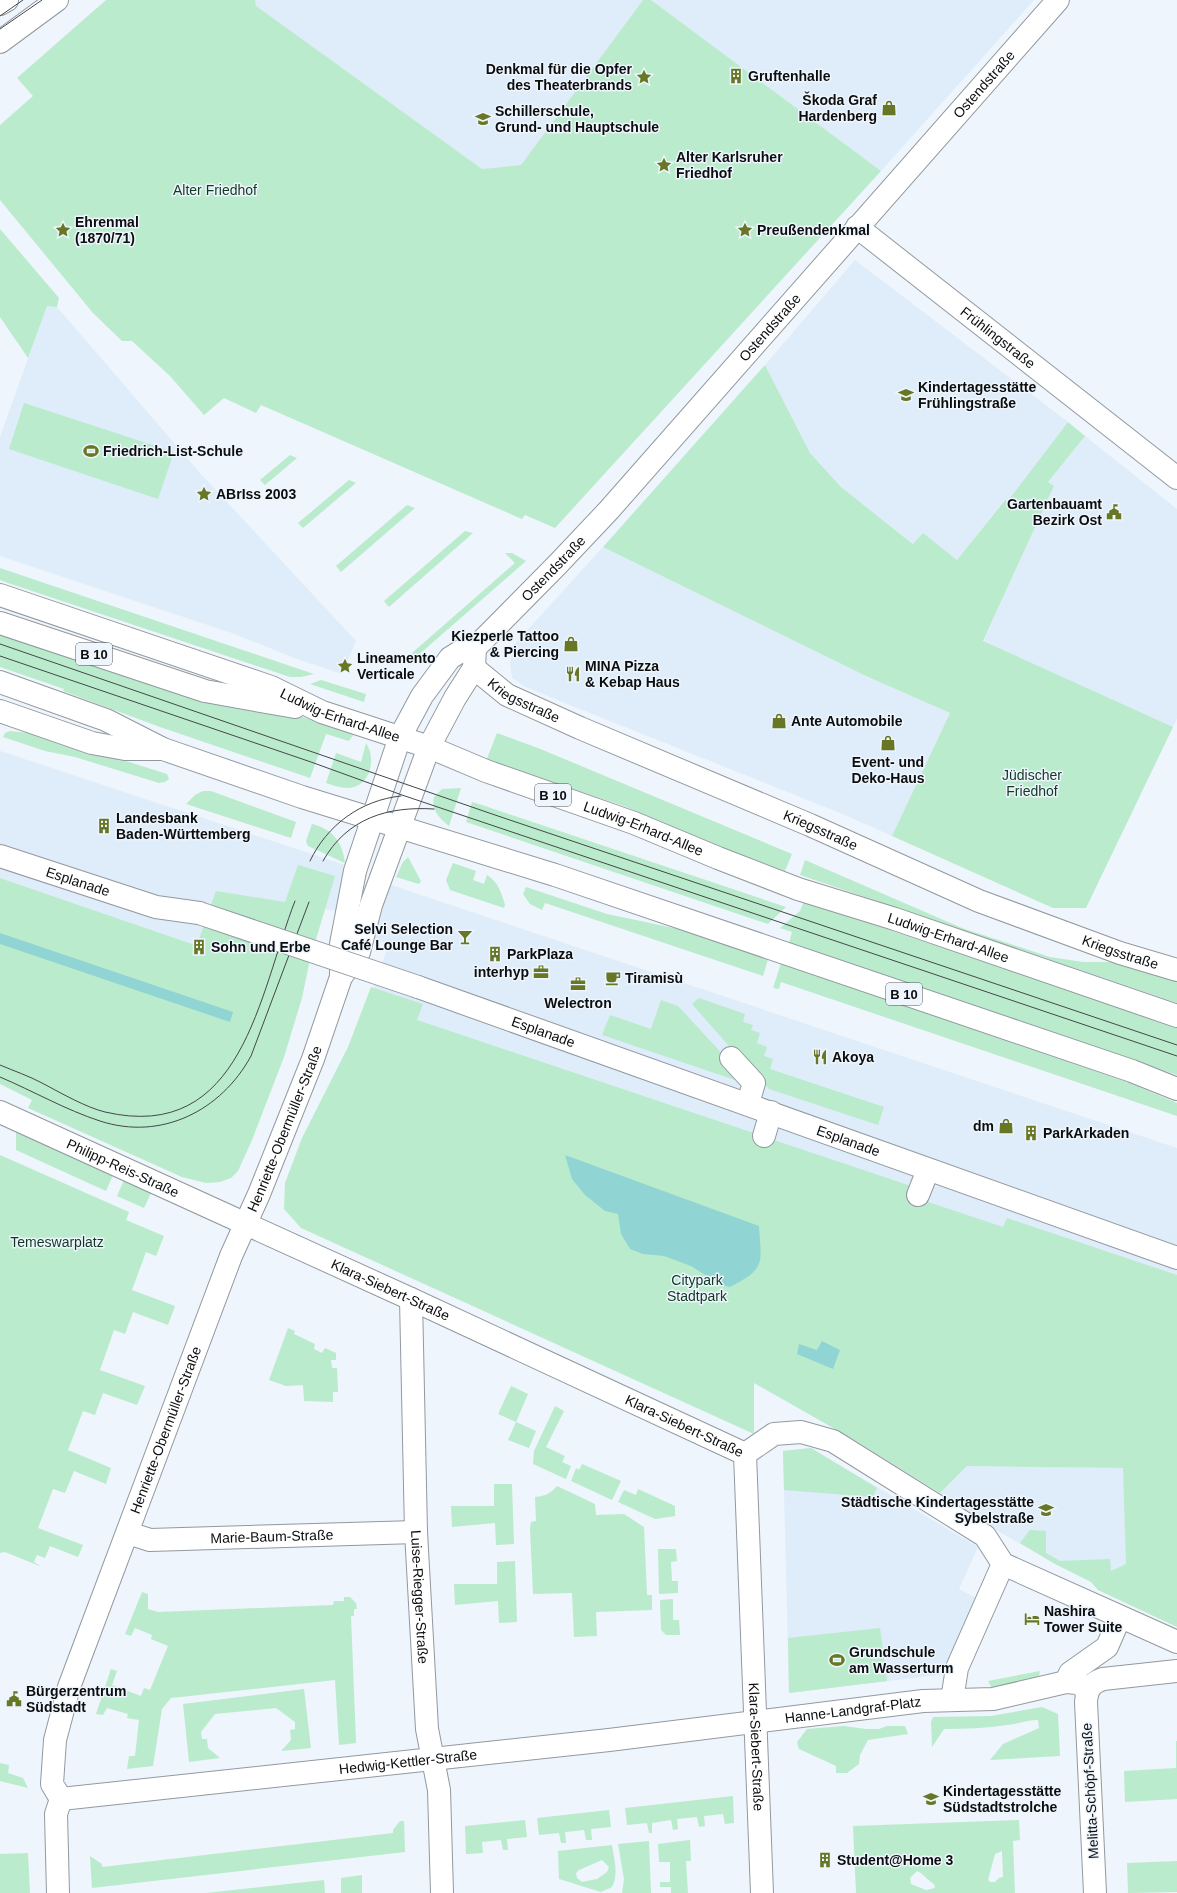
<svg xmlns="http://www.w3.org/2000/svg" width="1177" height="1893" viewBox="0 0 1177 1893" font-family="Helvetica,sans-serif">
  <style>
    .built { fill: #dfecf9 }
    .green { fill: #baebcc; fill-rule: evenodd }
    .water { fill: #90d4d4 }
    .lines { fill: none; stroke-linecap: round; stroke-linejoin: round }
    .minor-casing { stroke: #92999f; stroke-width: 24 }
    .major-casing { stroke: #92999f; stroke-width: 24 }
    .minor { stroke: #fff; stroke-width: 22 }
    .major { stroke: #fff; stroke-width: 22 }
    .tram { stroke: #44474b; stroke-width: 1 }
    .minor-bridge-casing { stroke: #92999f; stroke-width: 24; stroke-linecap: butt }
    .minor-bridge { stroke: #fff; stroke-width: 22 }
    .labels { text-anchor: middle; stroke-width: 3; stroke-linejoin: round; paint-order: stroke }
    .shield { fill: #eef5fc; stroke: #4f5356; stroke-width: 1 }
    .shield-label { font-size: 13px; font-weight: bold; fill: #0b0d0f }
    .poi-label { font-size: 14px; font-weight: bold; fill: #0b0d0f; stroke: #eef5fc; text-anchor: start }
    .street-label { font-size: 14px; fill: #0b0d0f; stroke: #eef5fc }
    .park-label { font-size: 14px; fill: #103823; stroke: #eef5fc }
  </style>
  <rect width="100%" height="100%" fill="#eef5fc"/>
  <path class="built" d="M255,0H643L521,165L482,169L255,6Z
    M651,0H1034L881,171Z
    M855,260L1068,422L1007,502L1004,500L957,560L923,533L914,544L841,487L810,453L765,365Z
    M47,305L57,307L199,472L356,641L342,674L300,660L232,633L0,556V437Z
    M1085,436L1177,509V718L1173,727L983,642L1054,486L1048,482Z
    M603,547L866,676L950,713L892,836L845,815L570,705L526,687L512,678L510,663L513,646Z
    M0,751L351,867L340,912L324,909L198,942L195,945L0,878Z
    M391,885L1177,1148V1348L505,1101L373,989L389,944L371,938Z
    M811,1448L978,1547L959,1589L980,1600L946,1674L789,1693L783,1451Z
    M967,1466L1124,1468L1126,1564L1110,1572L1055,1564L998,1531L940,1493Z"/>
  <path class="green" d="M106,0H255L256,6L482,169L521,165L643,0H651L881,171L555,528L525,515L522,519L261,405L256,413L224,398L204,415L170,376L132,341H122L93,313L0,200V125L33,96L17,78Z
    M0,229L59,298L57,307L47,306L28,358L0,317Z
    M765,365L810,453L841,487L913,544L923,533L957,560L1005,500L1007,502L1068,422L1085,436L1048,482L1054,486L983,641L1173,727L1086,908H1053L892,836L950,713L866,676L603,547Z
    M24,403L174,452L158,499L9,449Z
    M290,455L297,458L265,485L260,480Z
    M349,480L356,483L303,528L298,523Z
    M407,505L415,508L341,572L336,566Z
    M465,531L473,533L389,607L384,601Z
    M505,553H512L526,561L416,657L412,653L515,563Z
    M0,568L314,674L301,677H290L8,583L0,580Z
    M0,634L291,713L354,734L349,741L326,734L310,778L160,727L63,691L64,689L0,667Z
    M321,680L366,694L364,702L310,684Z
    M10,731L38,734L53,738L167,774L169,779L165,782L159,783L75,757L45,751L3,737L5,733Z
    M497,733L538,748L792,854L785,871L724,849L624,806L486,761Z
    M366,743C377,759 370,788 347,788C340,788 333,785 326,783L336,753L361,762Z
    M461,788L449,826C439,818 431,810 434,797L442,789Z
    M203,791H211L296,822L291,838L186,804L195,795Z
    M472,802L485,806L786,907L768,924L466,822Z
    M312,824C333,829 343,843 345,863L308,846L306,841Z
    M408,857L421,881L419,884L396,877L403,862Z
    M805,860L962,928L1050,957L1083,962H1113L1177,978V1003L800,875Z
    M453,863L476,871L473,880L484,884L487,875C499,883 501,892 505,905L504,908L450,890L446,880Z
    M298,865L335,876L310,959L302,998L284,1057L252,1140L238,1171L231,1178L220,1182L206,1183L182,1177L28,1108L32,1100L0,1084V878L195,945L196,941L198,942L216,891L285,902Z
    M526,887L607,914L688,931L768,959L763,976L545,903L542,910L530,904L523,894Z
    M804,901L1177,1027V1075L789,943L792,932L780,928L800,911Z
    M781,963L1130,1083L1177,1103V1116L781,982L779,989L773,988Z
    M371,987L423,1004L417,1020L917,1188L928,1199V1202L1003,1227L1007,1218L1177,1275V1627L1098,1590L1091,1582L1055,1564L1020,1543L1030,1530L1046,1531V1553L1060,1561L1110,1559L1111,1571L1126,1564L1123,1468L967,1466L940,1493L856,1441L754,1383V1434L301,1228L284,1209L285,1183L302,1138L348,1047Z
    M699,998L745,1014L743,1022L753,1025L751,1030L760,1033L757,1043L767,1047L764,1056L773,1059L770,1069L884,1107L878,1125L769,1089L743,1062L692,1004Z
    M661,1000L678,1006L740,1073L738,1081L602,1035L610,1015L651,1029Z
    M16,1131L113,1175L106,1191L16,1150Z
    M0,1155L129,1212L126,1220L164,1236L156,1256L146,1252L132,1290L175,1306L168,1325L133,1312L125,1334L114,1330L100,1370L145,1386L137,1405L103,1393L95,1415L83,1411L68,1450L111,1468L106,1484L74,1471L65,1493L53,1489L38,1528L83,1545L78,1557L50,1546L45,1558L37,1555L34,1562L42,1567L5,1552L0,1553Z
    M124,1180L151,1193L144,1208L117,1196Z
    M288,1328L295,1331L294,1334L315,1344L314,1349L322,1353L325,1348L336,1353V1360H331L332,1368H337L338,1392H333V1402L304,1401L303,1385L286,1386L269,1380Z
    M511,1386L528,1394L516,1422L536,1431L529,1448L508,1440L516,1422L498,1414Z
    M555,1406L564,1411L546,1447L565,1456L562,1462L571,1466L566,1479L533,1464L534,1451Z
    M811,1448L877,1488L873,1497L784,1490L783,1451Z
    M582,1464L621,1481L612,1500L571,1481L576,1468L579,1470Z
    M494,1484H512L514,1544L496,1545L495,1523L452,1527L451,1506H494Z
    M557,1486L595,1504L596,1515L624,1514L644,1527L647,1595H652V1610L596,1612L597,1636L574,1637L572,1593L533,1594L530,1528L531,1522L536,1521L535,1497C545,1496 550,1494 557,1486Z
    M638,1489L675,1506V1516L655,1519L618,1502L624,1490L636,1495Z
    M658,1549H676L677,1561L671,1562L672,1581H678V1593L659,1594Z
    M515,1561L517,1622L499,1623L498,1601L455,1605L454,1584H497V1562Z
    M142,1592L148,1594V1609L158,1612L333,1605L334,1601H344V1597H350L356,1603L357,1609H354V1616H351L356,1743L339,1745L335,1680L171,1698L162,1709L153,1766L127,1769L129,1756H135L139,1720L127,1718L128,1714L107,1708L103,1715L96,1714L111,1669L117,1671L112,1685L141,1696L144,1688L150,1690L168,1646L151,1639L152,1635L135,1628L131,1636L125,1634Z
    M673,1599V1620H679L680,1635H666L661,1630L660,1600Z
    M880,1628L887,1681L789,1693L788,1638Z
    M1040,1671L1038,1683L995,1694L988,1681Z
    M304,1689L311,1748L281,1751L291,1740L290,1730L295,1729V1722L276,1708L215,1714L201,1732L202,1739H207L208,1748L220,1758L189,1762L183,1704Z
    M1042,1707L1058,1714L1060,1756L990,1760L1003,1744L1039,1728L1038,1720C1027,1720 1018,1724 1007,1725C986,1728 965,1729 944,1729L932,1747L931,1722L933,1717L991,1716Z
    M844,1726L866,1729H879L887,1726H905L908,1734L868,1740L860,1755L859,1764L847,1773H836V1766L799,1749L797,1742L807,1729Z
    M1176,1741H1177V1799L1125,1802L1124,1771L1176,1768Z
    M0,1763L9,1765L8,1773L23,1778L28,1788L0,1781Z
    M733,1796L734,1823L725,1824L723,1814L704,1816L705,1826L699,1827L697,1817L677,1819L678,1829L673,1830L671,1820L652,1823V1833H649L647,1823L627,1825L625,1808Z
    M609,1810L611,1827L591,1829L592,1840H586L584,1830L565,1832L566,1843H561L559,1833L539,1835L537,1818Z
    M525,1820L527,1837L507,1839L508,1850H503L501,1840L482,1842L483,1853L466,1854L465,1826Z
    M1019,1820L1020,1840L1013,1841L1015,1893H856L853,1826ZM1002,1851L1003,1877L999,1878L995,1882H990L988,1880L995,1854ZM917,1871C923,1873 927,1880 934,1884L935,1888L926,1890L911,1884L910,1878Z
    M400,1821H404L405,1852L92,1888L90,1856L102,1864V1867L393,1833V1830Z
    M690,1840L691,1861H686L688,1893H671V1887H660V1882H670V1862H659L658,1844Z
    M649,1841L651,1893H622L624,1879L618,1844Z
    M612,1845C614,1859 619,1874 612,1887L601,1892L559,1879L558,1851ZM602,1860L609,1867L607,1872L597,1879L582,1882L577,1878L576,1873L579,1870Z
    M28,1853L30,1893H0V1854Z
    M1177,1861V1892L1128,1893L1127,1863Z
    M362,1875V1893H341V1878Z
    M324,1880L325,1893H206Z"/>
  <path class="water" d="M0,933L233,1012L230,1022L0,944Z
    M565,1155L759,1226C761,1263 767,1268 730,1287L721,1285L691,1266L664,1256L643,1254L630,1249L621,1234L618,1214L605,1211L585,1195L572,1179Z
    M822,1341L840,1350L833,1369L797,1354L799,1344L817,1350Z"/>
  <g class="lines">
    <g class="minor-casing">
      <g id="minor">
        <path id="s1" d="M857,227L1177,478"/>
        <path id="s2" d="M474,668L507,695L580,728L810,825L979,901L1120,953L1177,970"/>
        <path id="s3" d="M0,856L156,907L199,913"/>
        <path id="s4" d="M341,977V944L355,871L400,737L422,696L450,658L466,648H475L558,564L609,510L1058,0"/>
        <path id="s5" d="M418,987L1177,1258"/>
        <path d="M731,1058L754,1083L748,1103"/>
        <path id="s6" d="M0,1112L411,1299L745,1454"/>
        <path d="M764,1136L771,1112"/>
        <path d="M918,1195L928,1170"/>
        <path id="s7" d="M411,1299L416,1532L427,1729L439,1790L442,1893"/>
        <path d="M745,1454L774,1434L801,1432L833,1441L985,1536L1003,1564L1177,1642"/>
        <path id="s8" d="M745,1454L762,1893"/>
        <path id="s9" d="M128,1533L150,1540L416,1532"/>
        <path d="M1066,1682L1070,1673L1107,1647L1120,1617"/>
        <path d="M952,1700L957,1668L1003,1564"/>
        <path id="s10" d="M61,1799L52,1784L55,1740L69,1687L231,1256L259,1194L313,1059L341,977L359,952L371,905L429,747L455,698L474,668L475,648"/>
        <path id="s11" d="M61,1799L609,1740L923,1701L993,1699L1066,1682L1077,1683L1088,1689"/>
        <path d="M58,1893L56,1814L61,1799"/>
        <path d="M1095,1893L1086,1702C1087,1689 1091,1683 1103,1679L1177,1671"/>
      </g>
    </g>
    <g class="major-casing">
      <g id="major">
        <path d="M0,4L7,0"/>
        <path d="M0,42L57,0"/>
        <path id="s12" d="M0,595L271,687L322,712L429,747L486,771L634,823L718,858L798,889L895,919L1177,1016"/>
        <path d="M0,623L205,691L295,707"/>
        <path d="M0,682L106,720L161,748"/>
        <path d="M0,711L92,743L125,749H163L302,797L555,875L1132,1071L1177,1089"/>
      </g>
    </g>
    <use href="#minor" class="minor"/>
    <use href="#major" class="major"/>
    <path class="tram" d="M0,16L23,0
      M0,29L42,0
      M0,644L495,815L1177,1045
      M0,656L311,762L402,795L1177,1056
      M310,861C327,825 361,800 401,796
      M323,861C347,818 388,806 434,809
      M0,1065C14,1071 29,1076 42,1083C61,1093 85,1107 105,1112C243,1144 259,993 295,901
      M0,1077C33,1091 66,1110 100,1121C161,1141 221,1111 251,1056L309,902"/>
    <g class="minor-bridge-casing">
      <path id="minor-bridge" d="M199,913L418,987"/>
    </g>
    <use href="#minor-bridge" class="minor-bridge"/>
  </g>
  <defs>
    <g id="building-bare" transform="scale(1.2)"><path d="M-4-6H4V6H1V3H-1V6H-4ZM-2.5-4.3h1.7v1.8h-1.7ZM.8-4.3h1.7v1.8H.8ZM-2.5-1h1.7V.8h-1.7ZM.8-1h1.7V.8H.8Z" fill="#677725" stroke="#eef5fc" stroke-width="2.5" paint-order="stroke"/></g>
    <g id="sight-bare" transform="scale(1.2)"><path d="M0-6L1.8-2.2L6-1.7L2.9 1.2L3.7 5.4L0 3.3L-3.7 5.4L-2.9 1.2L-6-1.7L-1.8-2.2Z" fill="#677725" stroke="#eef5fc" stroke-width="2.5" paint-order="stroke"/></g>
    <g id="shop-bare" transform="scale(1.2)"><path d="M-5-2.5h2.3a2.7 3.5 0 0 1 5.4 0H5L5.5 6h-11ZM-1.5-2.5h3a1.5 2.3 0 0 0-3 0Z" fill="#677725" stroke="#eef5fc" stroke-width="2.5" paint-order="stroke"/></g>
    <g id="school-bare" transform="scale(1.2)"><path d="M0-5L7-2L0 1L-7-2ZM-4 1L0 2.5L4 1V4Q0 6-4 4Z" fill="#677725" stroke="#eef5fc" stroke-width="2.5" paint-order="stroke"/></g>
    <g id="stadium-bare" transform="scale(1.2)"><path d="M0-5a6.5 5 0 1 0 0 10a6.5 5 0 1 0 0-10ZM-3.5-1.8h7v3.6h-7Z" fill="#677725" stroke="#eef5fc" stroke-width="2.5" paint-order="stroke"/></g>
    <g id="civic-bare" transform="scale(1.2)"><path d="M-.6-6.5H3V-4.5H.6V-3L4-1V1h2V6H-6V1h2V-1L-.6-3ZM-1.2 2.5V6h2.4V2.5Z" fill="#677725" stroke="#eef5fc" stroke-width="2.5" paint-order="stroke"/></g>
    <g id="restaurant-bare" transform="scale(1.2)"><path d="M-5-6h1v4h1v-4h1v4h1v-4h1v5L-1.5 .5V6h-2V.5L-5-1ZM5-6V6H3V1.5H1.5Q1.5-4 5-6Z" fill="#677725" stroke="#eef5fc" stroke-width="2.5" paint-order="stroke"/></g>
    <g id="bar-bare" transform="scale(1.2)"><path d="M-6-5H6L.8 .8V4.5H3.5V6h-7V4.5H-.8V.8Z" fill="#677725" stroke="#eef5fc" stroke-width="2.5" paint-order="stroke"/></g>
    <g id="office-bare" transform="scale(1.2)"><path d="M-6-3h4V-5.5h4V-3h4V5H-6ZM-1-4.5V-3h2v-1.5ZM-6 0V1H6V0Z" fill="#677725" stroke="#eef5fc" stroke-width="2.5" paint-order="stroke"/></g>
    <g id="cafe-bare" transform="scale(1.2)"><path d="M-5.5-4.5H6V0H3Q3 3.5 0 3.5H-2.5Q-5.5 3.5-5.5 0ZM3-3.2v2h1.7v-2ZM-6 4.5H4V6H-6Z" fill="#677725" stroke="#eef5fc" stroke-width="2.5" paint-order="stroke"/></g>
    <g id="hotel-bare" transform="scale(1.2)"><path d="M-6-4.5h1.5V1H6V5H4.5V3h-9V5H-6ZM-4 0a1.8 1.8 0 1 1 3.6 0ZM.5 0V-2.5h3Q6-2.5 6 0Z" fill="#677725" stroke="#eef5fc" stroke-width="2.5" paint-order="stroke"/></g>
  </defs>
  <g fill-rule="evenodd">
    <use href="#building-bare" x="736" y="76"/>
    <use href="#sight-bare" x="644" y="77"/>
    <use href="#shop-bare" x="889" y="108"/>
    <use href="#school-bare" x="483" y="119"/>
    <use href="#sight-bare" x="664" y="165"/>
    <use href="#sight-bare" x="63" y="230"/>
    <use href="#sight-bare" x="745" y="230"/>
    <use href="#school-bare" x="906" y="395"/>
    <use href="#stadium-bare" x="91" y="451"/>
    <use href="#sight-bare" x="204" y="494"/>
    <use href="#civic-bare" x="1114" y="512"/>
    <use href="#shop-bare" x="571" y="644"/>
    <use href="#sight-bare" x="345" y="666"/>
    <use href="#restaurant-bare" x="573" y="674"/>
    <use href="#shop-bare" x="779" y="721"/>
    <use href="#shop-bare" x="888" y="743"/>
    <use href="#building-bare" x="104" y="826"/>
    <use href="#bar-bare" x="465" y="937"/>
    <use href="#building-bare" x="199" y="947"/>
    <use href="#building-bare" x="495" y="954"/>
    <use href="#office-bare" x="541" y="972"/>
    <use href="#cafe-bare" x="613" y="978"/>
    <use href="#office-bare" x="578" y="984"/>
    <use href="#restaurant-bare" x="820" y="1057"/>
    <use href="#shop-bare" x="1006" y="1126"/>
    <use href="#building-bare" x="1031" y="1133"/>
    <use href="#school-bare" x="1046" y="1510"/>
    <use href="#hotel-bare" x="1032" y="1619"/>
    <use href="#stadium-bare" x="837" y="1660"/>
    <use href="#civic-bare" x="14" y="1699"/>
    <use href="#school-bare" x="931" y="1799"/>
    <use href="#building-bare" x="825" y="1860"/>
  </g>
  <g class="labels">
    <g class="shield">
      <rect x="76" y="643" width="36" height="22" rx="3"/>
      <rect x="535" y="784" width="36" height="22" rx="3"/>
      <rect x="886" y="983" width="36" height="22" rx="3"/>
    </g>
    <g class="shield-label">
      <text x="94" y="659">B 10</text>
      <text x="553" y="800">B 10</text>
      <text x="904" y="999">B 10</text>
    </g>
    <g class="poi-label">
      <text x="632" y="74" text-anchor="end">Denkmal für die Opfer<tspan x="632" dy="16">des Theaterbrands</tspan></text>
      <text x="748" y="81">Gruftenhalle</text>
      <text x="877" y="105" text-anchor="end">Škoda Graf<tspan x="877" dy="16">Hardenberg</tspan></text>
      <text x="495" y="116">Schillerschule,<tspan x="495" dy="16">Grund- und Hauptschule</tspan></text>
      <text x="676" y="162">Alter Karlsruher<tspan x="676" dy="16">Friedhof</tspan></text>
      <text x="75" y="227">Ehrenmal<tspan x="75" dy="16">(1870/71)</tspan></text>
      <text x="757" y="235">Preußendenkmal</text>
      <text x="918" y="392">Kindertagesstätte<tspan x="918" dy="16">Frühlingstraße</tspan></text>
      <text x="103" y="456">Friedrich-List-Schule</text>
      <text x="216" y="499">ABrIss 2003</text>
      <text x="1102" y="509" text-anchor="end">Gartenbauamt<tspan x="1102" dy="16">Bezirk Ost</tspan></text>
      <text x="559" y="641" text-anchor="end">Kiezperle Tattoo<tspan x="559" dy="16">&amp; Piercing</tspan></text>
      <text x="357" y="663">Lineamento<tspan x="357" dy="16">Verticale</tspan></text>
      <text x="585" y="671">MINA Pizza<tspan x="585" dy="16">&amp; Kebap Haus</tspan></text>
      <text x="791" y="726">Ante Automobile</text>
      <text x="888" y="767" text-anchor="middle">Event- und<tspan x="888" dy="16">Deko-Haus</tspan></text>
      <text x="116" y="823">Landesbank<tspan x="116" dy="16">Baden-Württemberg</tspan></text>
      <text x="453" y="934" text-anchor="end">Selvi Selection<tspan x="453" dy="16">Café Lounge Bar</tspan></text>
      <text x="211" y="952">Sohn und Erbe</text>
      <text x="507" y="959">ParkPlaza</text>
      <text x="529" y="977" text-anchor="end">interhyp</text>
      <text x="625" y="983">Tiramisù</text>
      <text x="578" y="1008" text-anchor="middle">Welectron</text>
      <text x="832" y="1062">Akoya</text>
      <text x="994" y="1131" text-anchor="end">dm</text>
      <text x="1043" y="1138">ParkArkaden</text>
      <text x="1034" y="1507" text-anchor="end">Städtische Kindertagesstätte<tspan x="1034" dy="16">Sybelstraße</tspan></text>
      <text x="1044" y="1616">Nashira<tspan x="1044" dy="16">Tower Suite</tspan></text>
      <text x="849" y="1657">Grundschule<tspan x="849" dy="16">am Wasserturm</tspan></text>
      <text x="26" y="1696">Bürgerzentrum<tspan x="26" dy="16">Südstadt</tspan></text>
      <text x="943" y="1796">Kindertagesstätte<tspan x="943" dy="16">Südstadtstrolche</tspan></text>
      <text x="837" y="1865">Student@Home 3</text>
    </g>
    <g class="street-label">
      <text dy="5" stroke="none"><textPath href="#s4" startOffset="1130">Ostendstraße</textPath></text>
      <text dy="5" stroke="none"><textPath href="#s4" startOffset="806">Ostendstraße</textPath></text>
      <text dy="5" stroke="none"><textPath href="#s1" startOffset="179">Frühlingstraße</textPath></text>
      <text dy="5" stroke="none"><textPath href="#s4" startOffset="482">Ostendstraße</textPath></text>
      <text dy="5" stroke="none"><textPath href="#s2" startOffset="60">Kriegsstraße</textPath></text>
      <text dy="5" stroke="none"><textPath href="#s12" startOffset="361">Ludwig-Erhard-Allee</textPath></text>
      <text dy="5" stroke="none"><textPath href="#s12" startOffset="685">Ludwig-Erhard-Allee</textPath></text>
      <text dy="5" stroke="none"><textPath href="#s2" startOffset="384">Kriegsstraße</textPath></text>
      <text dy="5" stroke="none"><textPath href="#s3" startOffset="82">Esplanade</textPath></text>
      <text dy="5" stroke="none"><textPath href="#s12" startOffset="1009">Ludwig-Erhard-Allee</textPath></text>
      <text dy="5" stroke="none"><textPath href="#s2" startOffset="708">Kriegsstraße</textPath></text>
      <text dy="5" stroke="none"><textPath href="#s5" startOffset="133">Esplanade</textPath></text>
      <text dy="5" stroke="none"><textPath href="#s10" startOffset="715">Henriette-Obermüller-Straße</textPath></text>
      <text dy="5" stroke="none"><textPath href="#s5" startOffset="457">Esplanade</textPath></text>
      <text dy="5" stroke="none"><textPath href="#s6" startOffset="135">Philipp-Reis-Straße</textPath></text>
      <text dy="5" stroke="none"><textPath href="#s6" startOffset="429">Klara-Siebert-Straße</textPath></text>
      <text dy="5" stroke="none"><textPath href="#s6" startOffset="753">Klara-Siebert-Straße</textPath></text>
      <text dy="5" stroke="none"><textPath href="#s10" startOffset="391">Henriette-Obermüller-Straße</textPath></text>
      <text dy="5" stroke="none"><textPath href="#s9" startOffset="145">Marie-Baum-Straße</textPath></text>
      <text dy="5" stroke="none"><textPath href="#s7" startOffset="298">Luise-Riegger-Straße</textPath></text>
      <text dy="5" stroke="none"><textPath href="#s11" startOffset="797">Hanne-Landgraf-Platz</textPath></text>
      <text dy="5" stroke="none"><textPath href="#s8" startOffset="293">Klara-Siebert-Straße</textPath></text>
      <text dy="5" stroke="none"><textPath href="#s11" startOffset="349">Hedwig-Kettler-Straße</textPath></text>
      <text transform="translate(1090 1791) rotate(-93)" y="5">Melitta-Schöpf-Straße</text>
    </g>
    <g class="park-label">
      <text x="215" y="195">Alter Friedhof</text>
      <text x="1032" y="780">Jüdischer<tspan x="1032" dy="16">Friedhof</tspan></text>
      <text x="57" y="1247">Temeswarplatz</text>
      <text x="697" y="1285">Citypark<tspan x="697" dy="16">Stadtpark</tspan></text>
    </g>
  </g>
</svg>
